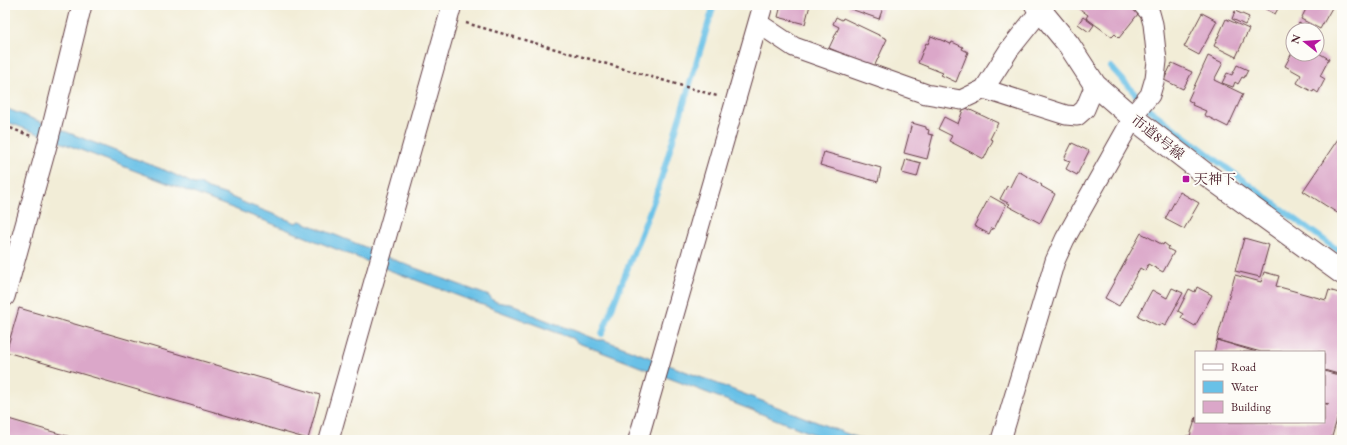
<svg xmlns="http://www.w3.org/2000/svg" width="1347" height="445" viewBox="0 0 1347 445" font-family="'EB Garamond','Noto Serif JP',serif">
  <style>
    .water { fill: #69c1e7; stroke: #5a7089 }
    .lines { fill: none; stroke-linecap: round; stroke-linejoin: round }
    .stream { stroke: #69c1e7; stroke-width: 6 }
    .building { fill: #dba7c9 }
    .minor-casing { stroke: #633e45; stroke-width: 21 }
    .tertiary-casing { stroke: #633e45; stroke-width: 24 }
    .path { stroke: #633e45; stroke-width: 2.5; stroke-dasharray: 3 3; stroke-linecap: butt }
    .minor { stroke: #fff; stroke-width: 19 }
    .tertiary { stroke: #fff; stroke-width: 22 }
    .poi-dot { fill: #b5179e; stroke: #fdfcf7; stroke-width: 1.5 }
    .labels { text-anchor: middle; stroke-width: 4; stroke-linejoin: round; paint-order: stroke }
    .street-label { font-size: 14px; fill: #4a1f2b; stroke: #fdfcf7 }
    .poi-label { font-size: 14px; fill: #4a1f2b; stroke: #fdfcf7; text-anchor: start }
  </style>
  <rect width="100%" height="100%" fill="#fdfcf7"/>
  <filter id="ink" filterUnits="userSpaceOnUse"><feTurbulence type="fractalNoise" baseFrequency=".025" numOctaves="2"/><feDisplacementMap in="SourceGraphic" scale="8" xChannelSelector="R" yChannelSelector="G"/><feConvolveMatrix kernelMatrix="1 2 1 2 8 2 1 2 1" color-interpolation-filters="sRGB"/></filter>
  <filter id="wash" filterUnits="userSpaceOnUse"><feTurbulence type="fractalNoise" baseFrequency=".012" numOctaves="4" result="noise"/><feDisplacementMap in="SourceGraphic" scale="16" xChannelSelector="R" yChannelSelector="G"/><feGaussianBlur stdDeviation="0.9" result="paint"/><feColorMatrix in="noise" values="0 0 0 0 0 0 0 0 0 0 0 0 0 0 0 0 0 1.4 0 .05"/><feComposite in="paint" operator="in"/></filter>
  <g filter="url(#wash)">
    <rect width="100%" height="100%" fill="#f2edd7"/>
    <path class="water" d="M5,108L169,172L194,184H200L208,189L227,195L242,202L296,223L300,221L370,249L394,260L489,296C495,305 504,302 514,305C521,307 527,312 533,315C555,324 577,331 598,340H604L863,440H829L576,342L574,339L389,270L240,211L5,121Z"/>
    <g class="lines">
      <path class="stream" d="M1111,67L1150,110L1277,206L1342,253
        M602,334L656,195L714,5"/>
    </g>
    <g id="blocks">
      <path class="building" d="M781,5H810L805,24L778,17Z
        M849,5H884L879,19L848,8Z
        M1079,5H1128L1138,14L1119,38L1115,34L1112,37L1086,18L1088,15L1077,7Z
        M1258,5H1280L1275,14Z
        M1308,5L1333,6L1320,29L1301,19Z
        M1235,11L1249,17L1245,25L1232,19Z
        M1202,13L1217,21L1199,55L1184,47Z
        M836,17L842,20L843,18L887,39L874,67L829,48L839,27L833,24Z
        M1083,17L1094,25L1089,32L1078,24Z
        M1226,19L1249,29L1236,57L1214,46Z
        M1299,23L1312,30H1295Z
        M931,36L951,44L952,42L963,47L962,49L968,52L956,82L941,75L943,73L918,63L926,43L928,44Z
        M1293,51V54H1317V52L1329,59L1320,76L1325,79L1318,93L1314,90L1313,92L1297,83L1301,75L1285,66Z
        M1208,56L1223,63L1214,80L1243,94L1228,127L1204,115L1206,111L1192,105L1193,103L1188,100Z
        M1172,63L1192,72L1183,89L1164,80Z
        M1237,65L1248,70L1244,78L1242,77L1238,84L1235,82L1233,87L1222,83L1227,73L1232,75Z
        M964,107L998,123L990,139L993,140L984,159L949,141L952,136L938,129L944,117L958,124Z
        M912,123L926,127V129L929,130L928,134L933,135L927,159L904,153Z
        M1342,133V216L1303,191Z
        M1072,143L1089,151L1077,175L1066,169L1070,161L1064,159Z
        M824,152L881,168L878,182L820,165Z
        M906,159L921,163L917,177L902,173Z
        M1018,171L1042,185L1041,186L1055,194L1040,223L1008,206L1010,204L1000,199L1007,186L1010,187Z
        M1180,192L1199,203L1184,229L1165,219Z
        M990,196L1006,205L994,229L992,228L989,234L974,226Z
        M1141,233L1163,245L1164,243L1169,247L1168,249L1174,252L1163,272L1148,264L1145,271L1140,268L1119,306L1105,298Z
        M1244,238L1269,245L1260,277L1235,271Z
        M1264,272L1279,276L1276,286L1326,300L1329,290L1342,294V375L1324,370V352H1261L1217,340L1235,275L1261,282Z
        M1197,287L1212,295L1195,326L1181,318L1183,314L1178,311L1189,289L1195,292Z
        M1172,288L1183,293L1165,326L1160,323L1159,326L1138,316L1152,290L1167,298Z
        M19,308L320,395L308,439L6,352Z
        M1217,340L1256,352H1214Z
        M1324,371L1342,376V402L1331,440H1185L1186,436H1190L1196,417V422H1324V404H1329L1324,403Z
        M5,418L81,440H5Z"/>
    </g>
  </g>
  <g filter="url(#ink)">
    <use href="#blocks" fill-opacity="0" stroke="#633e45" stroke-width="1"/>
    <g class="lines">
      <g class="minor-casing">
        <path id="minor" d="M758,23L794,47L926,94L961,100L984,89L1009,50L1045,5
          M984,89L1066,115L1077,116L1085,109L1095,85
          M5,297L48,142L82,5
          M329,440L452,5
          M638,440L763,5
          M1001,440L1055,261L1065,239L1133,118L1139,108L1150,95L1155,78L1157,61L1153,24L1150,13L1143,5"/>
      </g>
      <g class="tertiary-casing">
        <path id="tertiary" d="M1036,5L1069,45L1095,85L1133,118L1204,173L1342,273"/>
      </g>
      <path class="path" d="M466,23L717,96
        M5,126L31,136"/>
      <use href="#minor" class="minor"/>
      <use href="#tertiary" class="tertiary"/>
    </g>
  </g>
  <rect class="poi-dot" x="1182" y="175" width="8" height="8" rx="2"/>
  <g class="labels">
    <g class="street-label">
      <text transform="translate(1158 137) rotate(38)" y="5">市道8号線</text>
    </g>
    <g class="poi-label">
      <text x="1194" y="184">天神下</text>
    </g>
  </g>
  <rect width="1347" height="445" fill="none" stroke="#fdfcf7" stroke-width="20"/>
  <rect x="1195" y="351" width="130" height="72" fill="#fdfcf7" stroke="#b5a4a5"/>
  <rect x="1203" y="364" width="20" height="6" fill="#ffffff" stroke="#b5a4a5"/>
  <text x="1231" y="371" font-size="12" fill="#4a1f2b">Road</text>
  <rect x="1203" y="381" width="20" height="12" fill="#69c1e7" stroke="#b5a4a5"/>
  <text x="1231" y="391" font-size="12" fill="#4a1f2b">Water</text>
  <rect x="1203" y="401" width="20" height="12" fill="#dba7c9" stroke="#b5a4a5"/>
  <text x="1231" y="411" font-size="12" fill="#4a1f2b">Building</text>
  <g transform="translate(1305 42) rotate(287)"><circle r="19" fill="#fdfcf7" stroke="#b5a4a5"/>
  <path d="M0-3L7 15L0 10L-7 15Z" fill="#b5179e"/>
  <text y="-6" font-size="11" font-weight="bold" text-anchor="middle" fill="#4a1f2b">N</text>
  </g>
</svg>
